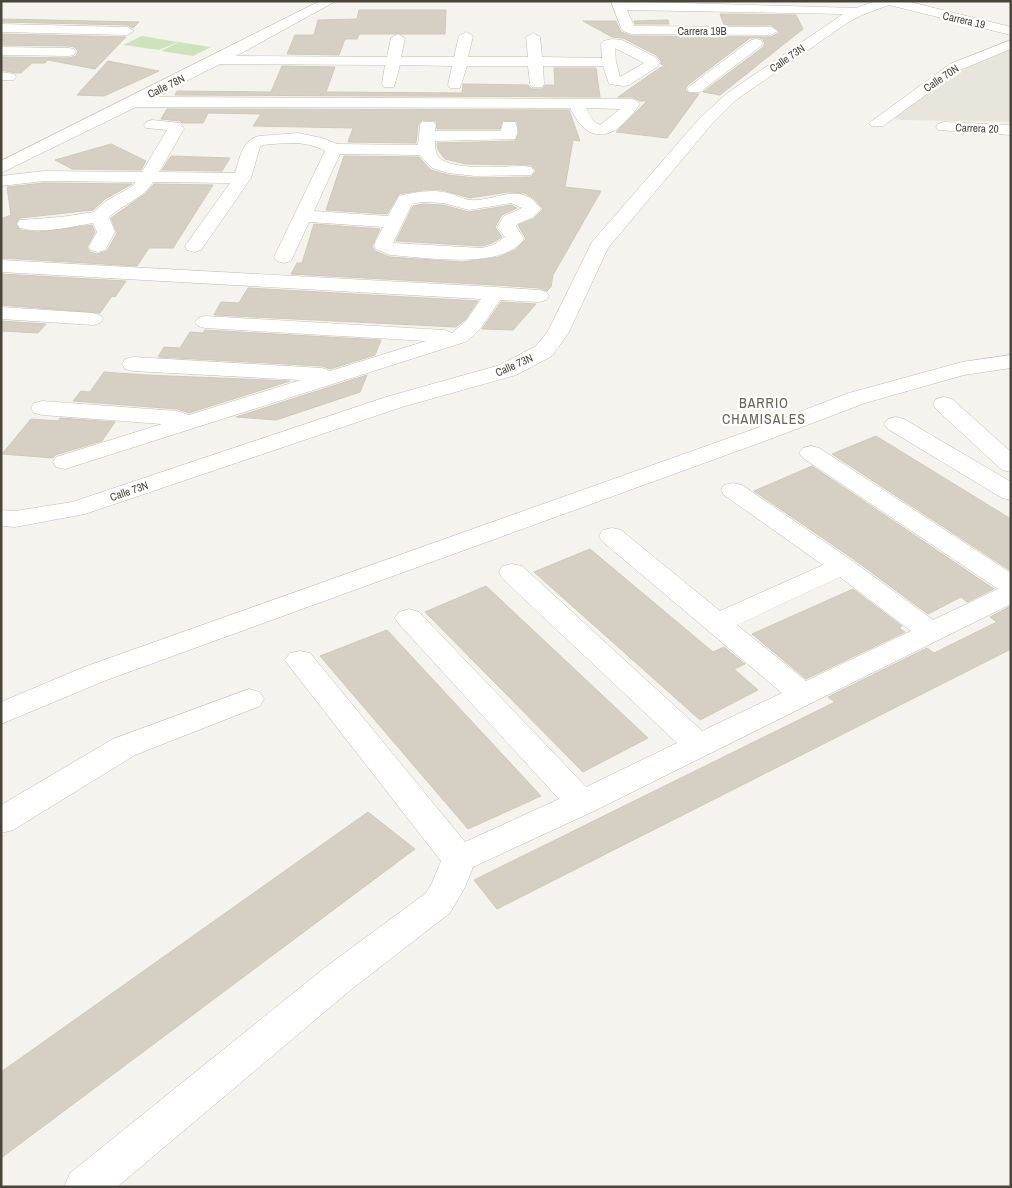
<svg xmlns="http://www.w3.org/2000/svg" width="1012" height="1188" viewBox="0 0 1012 1188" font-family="'Archivo Narrow',sans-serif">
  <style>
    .residential { fill: #e8e6dc }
    .green { fill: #cce3bb }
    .building { fill: #d5d0c3; stroke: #cfc9b7 }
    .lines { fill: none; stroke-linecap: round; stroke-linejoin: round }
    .minor-casing { stroke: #bfbcb0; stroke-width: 1 }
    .minor { fill: #fff; fill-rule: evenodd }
    .labels { text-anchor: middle; stroke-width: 4.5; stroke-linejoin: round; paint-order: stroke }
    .far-street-label { font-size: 11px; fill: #49453b; stroke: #fff }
    .neighbourhood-label { font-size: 14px; letter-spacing: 1px; fill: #6a6453; stroke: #fff }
  </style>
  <rect width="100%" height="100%" fill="#f5f3ed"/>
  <path class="residential" d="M1011,49V122L901,120L891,118L888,114L962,70Z"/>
  <path class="green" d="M142,36L178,42L159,50L123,45Z
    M179,42L211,47L193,56L161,51Z"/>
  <path class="building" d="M359,10H446L445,34H359L357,39H345L339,55L287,54L295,35H314L318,20L357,19Z
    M720,14L796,15L803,29L720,95L703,92L762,48L765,44L763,39L756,37L750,38L689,84L685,89L689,93L699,94L667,138L616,132L647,101H640L632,97H618L661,67H666L661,64V61L656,55L623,38L612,37L583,21H616L621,32L632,36L771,37L780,32L771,25H724Z
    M1,19L139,22L133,28L127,25L1,22Z
    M668,20L669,24H635L634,21Z
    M1,34L126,37L95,69L48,60L45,63H32L21,73H16L1,70V57L69,58L76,56L78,51L74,47L69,46L1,45Z
    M108,61L159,71L104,96L77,95Z
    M282,66L335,67L326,92L462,93L463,84L528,85L532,89H542L545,85H555L554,68H596L600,97L175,95L177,91L271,92Z
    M167,109L569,110L580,141L573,140L565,187L601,191L553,275L551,287L547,291L539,288L495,285L291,274L297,263H302L314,224L380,229L372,246L375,251L390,257L462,262L499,257L515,250L526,239L518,225L533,219L543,209L534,199L525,193L508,192L470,198L442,190H423L399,194L387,214L326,210L344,156L419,157L431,170L448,175L475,178L531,177L536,171L531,165L466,164L445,159L438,150L437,143L515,141L519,133L517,121H502L500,129H437L436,121L422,120L418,125L416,143L348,142L353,128L253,126L261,114L208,113L203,123H182L180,121L161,119Z
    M111,144L146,161L141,170L72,169L55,160Z
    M171,156L230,158L222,171L162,170Z
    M44,183L132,184L105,199L93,210L20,218L16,223L20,230L38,232L92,225L95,232L87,247L90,252L97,254L107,251L117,233L111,218L145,194L154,184L213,185L173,248H149L137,266L1,258V219L11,215L7,187Z
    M422,204L443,205L469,212L511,205L517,208L502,215L495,227L502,237L492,243L482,246L396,241L413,206Z
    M1,274L126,281L115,297L112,296L100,313L1,305Z
    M248,288L478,301L465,320L456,327L214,315L221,302L239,303Z
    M501,302L536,304L513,330L482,329Z
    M1,321L46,324L38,333L1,331Z
    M205,330L381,340L375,355L330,369L322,366L158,357L164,347L180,348L190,332L203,333Z
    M104,372L146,375L290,381L189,413L177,409L73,401L81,391L90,392Z
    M367,375L360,392L276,420L236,417Z
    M60,418L115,422L102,441L55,455L53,458L2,454L31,419L58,421Z
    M876,436L1011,519V571L832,454Z
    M812,466L994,589L967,602L961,597L928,614L852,558L754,491Z
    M590,549L713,652L724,647L745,664L734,669L758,690L700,720L534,572Z
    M486,586L648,738L583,772L425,612Z
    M853,589L902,626L899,628L905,632L806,679L752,634Z
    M1011,606V649L497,909L474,880L835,702L828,697L927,648L934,653L997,622L990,617Z
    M387,630L541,796L468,829L320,656Z
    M368,812L415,849L1,1158V1072Z"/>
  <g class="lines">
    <g class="minor-casing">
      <path id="minor" d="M320,1H336L236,56L387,57L391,38L398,34L405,38L401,57H454L459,36L466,32L473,36L468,57H528L526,37L533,33L540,37L542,57L602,58L601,44L603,41L612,39L622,40L655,57L660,62L657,67L629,85L624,86L609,84L603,66H543L544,84L542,87H532L530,84L528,66H467L460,88H450L448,85L452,66L400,65L394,87H384L382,84L385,65L220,64L154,97L632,99L637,101L640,104C618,136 591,151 570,108L136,107L1,173V161ZM615,48L644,63L620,77L616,62ZM586,108L620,109L600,125L594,122Z
        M611,1L856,8L875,1H906L1011,27V35L889,5L862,15L847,23L736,100L711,125L608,248L569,332L552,356L516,375L402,407L85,514L15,527L1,526V510L15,511L72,502L386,397L500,365L536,346L548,331L592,242L699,119L726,94L843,14L627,10L634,26L771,27L778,31L771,35L632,34L623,31L621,28Z
        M1,24L127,27L134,31L127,35L1,32Z
        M756,39L761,40L763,43L761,46L700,92H690L687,89L690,86L751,40Z
        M1011,40V49L960,70L883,126H871L869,123L950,64Z
        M1,47L69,48L74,49L76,52L74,55L69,56L1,55Z
        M1,72L14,74L16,77L14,80H1Z
        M152,120L180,123L184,129L159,172L235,173C240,158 242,140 259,136L298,133L322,138L337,144L418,145L420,125L422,122H434L436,125L435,131H501L503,122H515C518,127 518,134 515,139L435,141C435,146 435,152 438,156C449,172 506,166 525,166L531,167L534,171L531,175L475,176L448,173L432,168L420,155L340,154L314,211L388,216L399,196C415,192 432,189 448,193C456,195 463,199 470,200C497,202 520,179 541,209L532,218L517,224L516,226L524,239C502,271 424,257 390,255L376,249L374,245L383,227L309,222L291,261L284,263L277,261L274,257L325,151C306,140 284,143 263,145L260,147L251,178L201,250L194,252L187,250L185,246L230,183L153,182C143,199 123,204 109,217L115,232L105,250L98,252L91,250L89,246L97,232L93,223C70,227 43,234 20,228L17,224L20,220L61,217L94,212L106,201L133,186L135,182L44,181L1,186V176L44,171L142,172L167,130L146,128L144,125L146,122ZM422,202L443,203L469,210L511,203L522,208L504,216L497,227L505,237L493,245L482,248L393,243L412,204Z
        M944,122L1011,125V135L938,130L936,127L938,124Z
        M1,260L495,287L539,290L546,292L549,296L546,300L539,302L500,300L480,329L468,341L65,469L56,467L53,462L56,457L162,424L42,415L34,413L31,408L34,403L42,401L177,411L189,415L301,380L133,371L125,369L122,364L125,359L133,357L322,368L330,371L426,341L205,328L198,326L195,322L198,318L205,316L444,330L452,333L466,321L481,299L1,272Z
        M1,307L93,313L100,315L103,319L100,323L93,325L1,319Z
        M1011,355V368L964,375L865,403L773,438L104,681L1,724V702L84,667L757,428L849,393L962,362Z
        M944,397L952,399L1011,452V472L1002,470L936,409L933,404L936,399Z
        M896,417L904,419L1011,482V500L1002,498L888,429L884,424L888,419Z
        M811,446L819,448L1011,573V604L594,811L473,867L465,887L450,913L353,988L117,1187H64L70,1173L327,966L426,893L432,883L441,861L290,667L285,660L290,653L300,651L310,653L465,842L559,799L399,624L395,618L399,612L409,609L419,612L586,787L677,743L502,578L499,572L502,566L512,564L522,566L702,731L782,693L603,542L599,536L603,530L612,528L621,530L720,611L823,565L724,495L721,490L724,485L733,483L742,485L851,560L933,620L998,589L803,458L799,453L803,448ZM840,577L911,631L806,681L737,625Z
        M249,689L260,692L264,699L260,706L135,755L13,830L1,833V805L113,739Z"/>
    </g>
    <use href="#minor" class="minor"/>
  </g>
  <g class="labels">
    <g class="far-street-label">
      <text transform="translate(964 20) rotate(13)" y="4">Carrera 19</text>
      <text x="702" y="35">Carrera 19B</text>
      <text transform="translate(787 58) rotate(-35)" y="4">Calle 73N</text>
      <text transform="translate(941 78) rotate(-34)" y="4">Calle 70N</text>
      <text transform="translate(166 86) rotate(-26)" y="4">Calle 78N</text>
      <text transform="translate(977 128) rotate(2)" y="4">Carrera 20</text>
      <text transform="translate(514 365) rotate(-24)" y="4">Calle 73N</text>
      <text transform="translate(129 491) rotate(-19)" y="4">Calle 73N</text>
    </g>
    <g class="neighbourhood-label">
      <text x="764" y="408">BARRIO<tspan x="764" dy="16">CHAMISALES</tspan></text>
    </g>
  </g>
  <rect width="1012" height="1188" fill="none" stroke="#49453b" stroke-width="5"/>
</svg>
